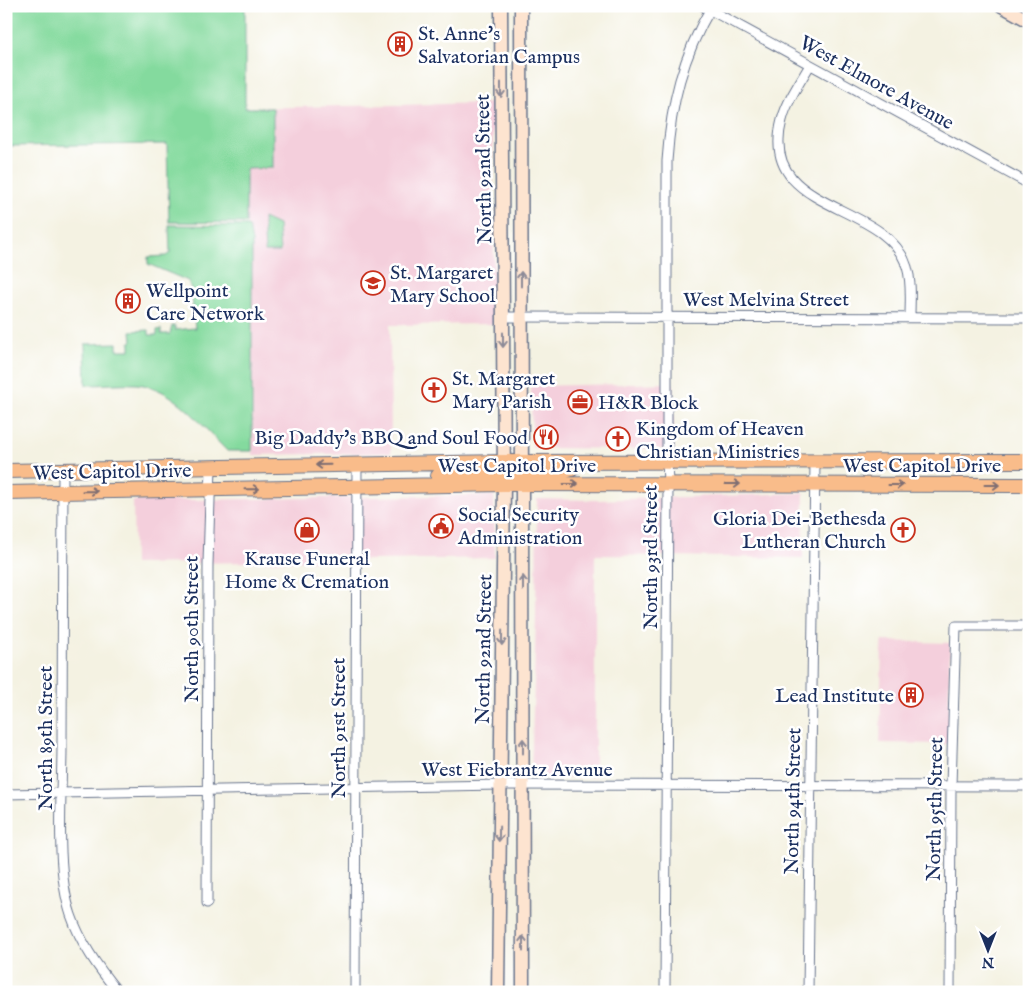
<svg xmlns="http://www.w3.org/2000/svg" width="1035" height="998" viewBox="0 0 1035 998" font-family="'IM FELL English',serif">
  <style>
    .built { fill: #f4cfdc }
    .green { fill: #84da9e; stroke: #50847e }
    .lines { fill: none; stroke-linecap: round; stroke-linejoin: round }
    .minor-casing { stroke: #67738c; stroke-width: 11 }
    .secondary-casing { stroke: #67738c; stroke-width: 15 }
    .primary-casing { stroke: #67738c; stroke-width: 16 }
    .minor { stroke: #fff; stroke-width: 9 }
    .secondary { stroke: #fde4d0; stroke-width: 12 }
    .primary { stroke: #f9bc8a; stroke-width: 14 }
    .oneway { stroke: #8c8a97 }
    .oneway2 { stroke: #7f6e72 }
    .labels { text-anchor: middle; stroke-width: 5; stroke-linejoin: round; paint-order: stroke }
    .poi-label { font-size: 20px; fill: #1b2f5e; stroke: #fff; text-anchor: start }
    .street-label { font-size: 20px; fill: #1b2f5e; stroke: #fff }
  </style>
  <rect width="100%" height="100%" fill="#fff"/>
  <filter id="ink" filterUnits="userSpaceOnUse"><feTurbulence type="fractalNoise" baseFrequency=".02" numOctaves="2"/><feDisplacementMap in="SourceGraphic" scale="10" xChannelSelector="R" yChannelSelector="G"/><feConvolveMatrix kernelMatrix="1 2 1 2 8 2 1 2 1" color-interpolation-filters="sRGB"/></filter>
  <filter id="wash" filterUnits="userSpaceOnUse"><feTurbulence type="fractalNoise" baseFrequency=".0096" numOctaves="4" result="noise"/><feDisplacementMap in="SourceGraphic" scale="20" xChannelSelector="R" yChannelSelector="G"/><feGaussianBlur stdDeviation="1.12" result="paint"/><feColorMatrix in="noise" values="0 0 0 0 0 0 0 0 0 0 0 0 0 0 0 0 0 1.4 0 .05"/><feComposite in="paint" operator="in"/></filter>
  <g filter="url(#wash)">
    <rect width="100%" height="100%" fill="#f4f2e2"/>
    <path class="built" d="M493,103L494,324L390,325L391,453L253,455L252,242L249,227L246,223L245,108Z
      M673,383L674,449L532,448L531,386Z
      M804,493L803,558L595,555V777L531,778L536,618L537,499L598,500Z
      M494,495L495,558L134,564L133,501Z
      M882,641L950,643L948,744L880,743Z"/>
    <path class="green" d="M6,6H245V108H273V168L246,169V223L169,222L167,144L6,146Z
      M263,218L278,225L280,252H265Z
      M169,225L247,226L249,227L252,242V451H227C201,425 175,387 136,384C119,383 102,385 86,385L85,344L117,343V350H130V342L132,341L131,331L149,330V335H157V330L161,329V334H170L172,326H175V330L195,328L191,287L188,281L148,264V257L166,256L170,253Z"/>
  </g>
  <g filter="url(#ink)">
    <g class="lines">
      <g class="minor-casing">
        <path id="minor" d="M703,6L1029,184
          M810,65C800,82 787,101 782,120C757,214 886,199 907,267C912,283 910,300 910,316
          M503,317L1029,318
          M63,470C62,562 63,654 62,746C62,796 55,868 71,915C81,944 98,968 118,992
          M6,794L500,785L1029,786
          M207,903L208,564L211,467
          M355,992L357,464
          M665,992L668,484L667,459V161C671,103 682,57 712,6
          M808,992L815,462
          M950,992L951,786L956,626H1029"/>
      </g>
      <g class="secondary-casing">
        <path id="secondary" d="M521,6L523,992
          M1002,6L1029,21
          M498,992L504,484L501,6"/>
      </g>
      <g class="primary-casing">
        <path id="primary" d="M6,471L503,462L1029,461
          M438,476L503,471L515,467
          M507,481C520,466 553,476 572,469
          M6,493L504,484L1029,485"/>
      </g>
      <use href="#minor" class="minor"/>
      <use href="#secondary" class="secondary"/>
      <use href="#primary" class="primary"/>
    </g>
    <defs><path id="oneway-shaft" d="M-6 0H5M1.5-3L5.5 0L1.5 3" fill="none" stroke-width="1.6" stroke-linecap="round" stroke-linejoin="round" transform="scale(1.25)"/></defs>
    <g class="oneway">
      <use href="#oneway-shaft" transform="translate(501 90) rotate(90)"/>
      <use href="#oneway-shaft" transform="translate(521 279) rotate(-90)"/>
      <use href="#oneway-shaft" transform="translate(503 340) rotate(90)"/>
      <use href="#oneway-shaft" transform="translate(523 583) rotate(-90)"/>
      <use href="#oneway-shaft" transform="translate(502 638) rotate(91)"/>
      <use href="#oneway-shaft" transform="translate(523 746) rotate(-90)"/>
      <use href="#oneway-shaft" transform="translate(499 834) rotate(91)"/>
      <use href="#oneway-shaft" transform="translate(523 943) rotate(-90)"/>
    </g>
    <g class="oneway2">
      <use href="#oneway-shaft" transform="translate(323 465) rotate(179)"/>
      <use href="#oneway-shaft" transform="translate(571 484)"/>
      <use href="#oneway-shaft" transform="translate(733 484)"/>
      <use href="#oneway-shaft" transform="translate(896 485)"/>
      <use href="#oneway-shaft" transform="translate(992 485)"/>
      <use href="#oneway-shaft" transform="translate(252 489) rotate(-1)"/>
      <use href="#oneway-shaft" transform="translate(90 491) rotate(-1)"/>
    </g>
  </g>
  <defs>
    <g id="building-ring" transform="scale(1.25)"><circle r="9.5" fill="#fff" stroke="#c8321e" stroke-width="1.5"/><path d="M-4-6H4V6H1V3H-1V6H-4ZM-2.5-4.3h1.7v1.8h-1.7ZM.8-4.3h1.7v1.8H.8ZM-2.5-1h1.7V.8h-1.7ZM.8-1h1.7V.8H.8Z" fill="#c8321e"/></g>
    <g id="school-ring" transform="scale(1.25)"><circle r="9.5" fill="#fff" stroke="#c8321e" stroke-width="1.5"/><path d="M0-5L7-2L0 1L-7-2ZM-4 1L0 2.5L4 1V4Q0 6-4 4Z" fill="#c8321e"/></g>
    <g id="church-ring" transform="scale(1.25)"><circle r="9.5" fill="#fff" stroke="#c8321e" stroke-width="1.5"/><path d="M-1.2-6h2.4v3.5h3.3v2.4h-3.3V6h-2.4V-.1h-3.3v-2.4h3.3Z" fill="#c8321e"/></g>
    <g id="office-ring" transform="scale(1.25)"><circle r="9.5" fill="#fff" stroke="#c8321e" stroke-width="1.5"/><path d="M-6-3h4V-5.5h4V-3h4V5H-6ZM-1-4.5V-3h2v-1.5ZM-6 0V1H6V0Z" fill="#c8321e"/></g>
    <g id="restaurant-ring" transform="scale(1.25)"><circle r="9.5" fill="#fff" stroke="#c8321e" stroke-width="1.5"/><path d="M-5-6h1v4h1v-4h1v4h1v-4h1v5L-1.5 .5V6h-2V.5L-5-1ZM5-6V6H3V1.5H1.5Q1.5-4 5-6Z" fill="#c8321e"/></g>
    <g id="civic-ring" transform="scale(1.25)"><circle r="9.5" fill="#fff" stroke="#c8321e" stroke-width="1.5"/><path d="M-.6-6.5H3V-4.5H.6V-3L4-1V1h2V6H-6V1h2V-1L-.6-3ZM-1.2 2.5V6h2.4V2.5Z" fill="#c8321e"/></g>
    <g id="shop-ring" transform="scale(1.25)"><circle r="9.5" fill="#fff" stroke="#c8321e" stroke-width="1.5"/><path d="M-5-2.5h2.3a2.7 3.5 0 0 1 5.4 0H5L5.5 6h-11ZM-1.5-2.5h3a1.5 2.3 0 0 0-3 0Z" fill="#c8321e"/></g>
  </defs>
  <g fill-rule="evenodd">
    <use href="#building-ring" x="400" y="44"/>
    <use href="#school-ring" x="373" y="283"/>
    <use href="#building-ring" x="128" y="301"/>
    <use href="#church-ring" x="434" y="390"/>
    <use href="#office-ring" x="580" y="402"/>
    <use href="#restaurant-ring" x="546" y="437"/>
    <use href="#church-ring" x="618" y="439"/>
    <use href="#civic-ring" x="441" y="526"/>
    <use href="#shop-ring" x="307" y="530"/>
    <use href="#church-ring" x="903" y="530"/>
    <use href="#building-ring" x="911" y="695"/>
  </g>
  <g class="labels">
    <g class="poi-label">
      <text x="418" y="40">St. Anne's<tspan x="418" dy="23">Salvatorian Campus</tspan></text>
      <text x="390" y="279">St. Margaret<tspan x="390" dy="23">Mary School</tspan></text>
      <text x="146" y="297">Wellpoint<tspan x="146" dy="23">Care Network</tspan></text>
      <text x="452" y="385">St. Margaret<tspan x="452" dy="23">Mary Parish</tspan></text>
      <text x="598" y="409">H&amp;R Block</text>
      <text x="636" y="435">Kingdom of Heaven<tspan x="636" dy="23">Christian Ministries</tspan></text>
      <text x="528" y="444" text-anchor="end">Big Daddy's BBQ and Soul Food</text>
      <text x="458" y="521">Social Security<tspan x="458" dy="23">Administration</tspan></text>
      <text x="886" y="525" text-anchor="end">Gloria Dei-Bethesda<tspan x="886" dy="23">Lutheran Church</tspan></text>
      <text x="307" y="565" text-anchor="middle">Krause Funeral<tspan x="307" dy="23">Home &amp; Cremation</tspan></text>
      <text x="894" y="702" text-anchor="end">Lead Institute</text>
    </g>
    <g class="street-label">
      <text transform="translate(877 82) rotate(29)" y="7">West Elmore Avenue</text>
      <text transform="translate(483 169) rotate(-91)" y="7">North 92nd Street</text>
      <text x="766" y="306">West Melvina Street</text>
      <text x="517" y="472">West Capitol Drive</text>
      <text x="922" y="472">West Capitol Drive</text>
      <text transform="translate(112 471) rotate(-1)" y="7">West Capitol Drive</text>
      <text transform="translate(650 557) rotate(-90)" y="7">North 93rd Street</text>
      <text transform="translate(191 629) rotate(-90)" y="7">North 90th Street</text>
      <text transform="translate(483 649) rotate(-89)" y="7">North 92nd Street</text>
      <text transform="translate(338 728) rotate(-90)" y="7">North 91st Street</text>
      <text transform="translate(45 738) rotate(-90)" y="7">North 89th Street</text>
      <text x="517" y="776">West Fiebrantz Avenue</text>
      <text transform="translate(792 801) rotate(-89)" y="7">North 94th Street</text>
      <text transform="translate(934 809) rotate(-89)" y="7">North 95th Street</text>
    </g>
  </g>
  <rect width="1035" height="998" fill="none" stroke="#fff" stroke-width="25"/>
  <g transform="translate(988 950) rotate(180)" stroke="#ffffff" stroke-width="4" paint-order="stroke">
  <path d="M0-4L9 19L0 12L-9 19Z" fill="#1b2f5e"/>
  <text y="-8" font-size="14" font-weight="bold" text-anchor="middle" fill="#1b2f5e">N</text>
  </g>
</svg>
